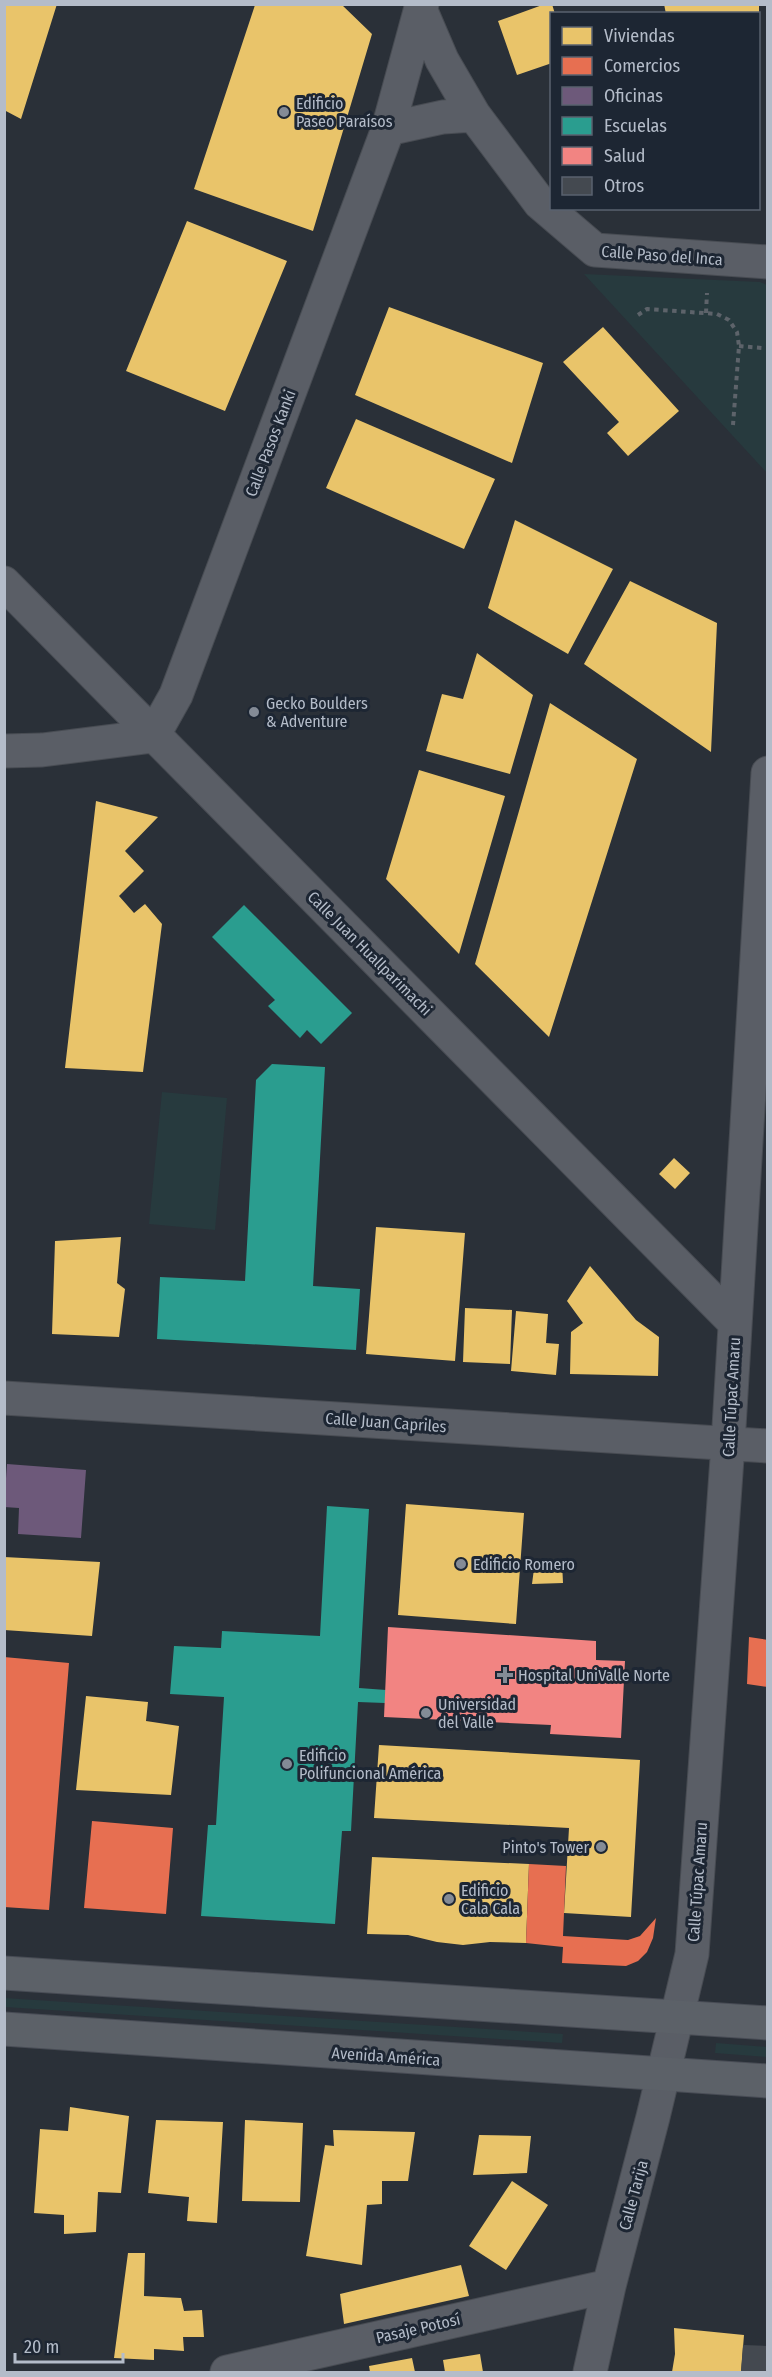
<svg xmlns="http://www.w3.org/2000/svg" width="772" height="2377" viewBox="0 0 772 2377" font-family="'Fira Sans Condensed',sans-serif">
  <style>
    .green { fill: #273a3e }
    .homes { fill: #e9c46a }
    .shops { fill: #e76f51 }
    .offices { fill: #6d597a }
    .schools { fill: #2a9d8f }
    .health { fill: #f28482 }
    .building { fill: #444950 }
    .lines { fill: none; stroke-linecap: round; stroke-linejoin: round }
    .street-casing { stroke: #484c53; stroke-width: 35 }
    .primary-casing { stroke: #484c55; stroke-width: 35 }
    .path { stroke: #5d636a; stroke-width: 4; stroke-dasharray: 4.5 4.5; stroke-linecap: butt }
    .street { stroke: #5a5e66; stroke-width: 33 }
    .primary { stroke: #5c6168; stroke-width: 33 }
    .poi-dot { fill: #848b96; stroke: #1d2633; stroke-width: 2 }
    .labels { text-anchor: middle; stroke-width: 6; stroke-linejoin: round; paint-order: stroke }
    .poi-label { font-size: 16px; fill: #b4bcc9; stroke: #1d2633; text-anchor: start }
    .street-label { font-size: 16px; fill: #b4bcc9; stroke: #1d2633 }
  </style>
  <rect width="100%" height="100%" fill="#2a3038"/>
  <path class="green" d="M584,274L760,282L767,285V473Z
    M162,1092L227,1098L215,1230L149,1224Z
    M4,1998L563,2034L562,2043L5,2007Z
    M716,2043L767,2047V2057L715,2053Z"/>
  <path class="homes" d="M4,4H57L21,119L4,110Z
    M545,4H552L555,14H552V63L517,75L498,21Z
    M664,4H759V14H666Z
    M255,5H342L372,34L313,231L194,189Z
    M187,221L287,261L225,411L126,371Z
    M389,307L543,363L512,463L355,395Z
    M603,327L679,411L628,456L607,433L619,422L563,362Z
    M356,419L495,479L464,549L326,488Z
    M515,520L613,569L568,654L488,608Z
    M630,581L717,623L711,752L584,664Z
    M477,653L533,695L510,774L426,751L442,694L463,699Z
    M550,703L637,759L549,1037L475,964Z
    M419,770L505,796L459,954L386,879Z
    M96,801L158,817L125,851L144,871L119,896L134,913L145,904L162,924L143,1072L65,1068Z
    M674,1158L690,1173L675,1189L659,1174Z
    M376,1227L465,1233L455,1361L366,1354Z
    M121,1237L117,1283L125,1289L119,1337L52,1334L55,1241Z
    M590,1266L636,1320L659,1337L658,1376L570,1374L571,1332L583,1323L567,1301Z
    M465,1308L512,1310L510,1364L463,1362Z
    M516,1311L548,1314L546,1343L559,1344L556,1375L511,1371Z
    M406,1504L524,1513L516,1624L398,1615Z
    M4,1557L100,1562L92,1636L4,1630Z
    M535,1561L562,1562L563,1583L532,1584Z
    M86,1696L148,1702L146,1721L179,1726L171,1795L76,1790Z
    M379,1745L640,1760L631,1917L564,1913L569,1828L374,1818Z
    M372,1857L529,1864L526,1943L490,1942L463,1945L437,1942L408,1935L367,1934Z
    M70,2107L129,2116L121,2193L98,2192L96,2232L64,2234V2215L34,2213L40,2129L68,2131Z
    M156,2120L223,2122L217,2223L187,2221L189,2197L148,2193Z
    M245,2120L303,2123L300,2202L242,2201Z
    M333,2130L415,2132L408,2181H382V2204L367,2205L362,2265L306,2256L325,2145L334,2146Z
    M479,2135L531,2136L527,2173L473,2175Z
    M512,2181L548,2205L506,2270L469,2246Z
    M128,2253H145L144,2296L181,2298L184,2311L202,2310L204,2337H183L184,2351L154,2349V2360L114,2358Z
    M461,2265L469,2296L344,2324L340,2294Z
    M674,2328L744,2335L741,2372H672L675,2354Z
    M480,2354L483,2372H445L443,2360Z
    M412,2358L415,2372H370L369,2366Z"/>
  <path class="shops" d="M749,1637L768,1640V1687L747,1684Z
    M4,1657L69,1663L49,1910L4,1907Z
    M92,1821L173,1828L166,1914L84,1908Z
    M529,1864L566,1866L563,1936L628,1940L640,1936L656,1918L653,1938L647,1952L638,1961L626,1966L562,1963L563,1947L526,1943Z"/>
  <path class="offices" d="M7,1464L86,1470L81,1538L18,1534L19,1508L4,1507Z"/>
  <path class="schools" d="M244,905L352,1013L321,1044L307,1030L300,1038L268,1006L275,1000L212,937Z
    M272,1064L325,1067L313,1286L360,1289L356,1350L157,1339L160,1277L245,1281L256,1080Z
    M327,1506L369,1509L359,1688L386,1690L385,1703L358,1702L351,1831H342L335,1924L201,1916L208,1825H216L224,1697L170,1694L174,1646L221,1648L222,1631L320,1636Z"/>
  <path class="health" d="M388,1627L596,1641V1660L625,1661L621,1738L550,1734L551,1725L384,1717Z"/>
  <path class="building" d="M743,2345L768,2346V2372H741Z"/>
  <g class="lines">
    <g class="street-casing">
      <path id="street" d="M421,11L442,60L474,115L540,203L595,250L768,262
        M388,129L443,117L474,115
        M4,583L735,1323
        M4,751L42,750L153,736L176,695L388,129L422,4
        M4,1398L768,1446
        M227,2372L609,2286
        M590,2372L609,2286L653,2117L692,1954L728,1444L768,773"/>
    </g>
    <g class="primary-casing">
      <path id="primary" d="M4,1973L768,2023
        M4,2029L768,2081"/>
    </g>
    <path class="path" d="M706,313L707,293
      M638,315L647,309L717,314L729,320L737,332L739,346L733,425
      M739,346L762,348"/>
    <use href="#street" class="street"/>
    <use href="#primary" class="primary"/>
  </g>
  <g class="poi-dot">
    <circle cx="284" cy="112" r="6"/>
    <circle cx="254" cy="712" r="6"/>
    <circle cx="461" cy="1564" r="6"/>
    <path d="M502 1666h6v6h6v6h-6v6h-6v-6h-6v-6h6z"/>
    <circle cx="426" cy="1713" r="6"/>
    <circle cx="287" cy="1764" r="6"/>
    <circle cx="601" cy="1847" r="6"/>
    <circle cx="449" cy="1899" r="6"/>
  </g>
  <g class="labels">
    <g class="poi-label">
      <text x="296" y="109">Edificio<tspan x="296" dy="18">Paseo Paraísos</tspan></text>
      <text x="266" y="709">Gecko Boulders<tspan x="266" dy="18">&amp; Adventure</tspan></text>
      <text x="473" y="1570">Edificio Romero</text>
      <text x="518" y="1681">Hospital UniValle Norte</text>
      <text x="438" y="1710">Universidad<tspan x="438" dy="18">del Valle</tspan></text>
      <text x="299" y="1761">Edificio<tspan x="299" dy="18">Polifuncional América</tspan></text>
      <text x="589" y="1853" text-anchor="end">Pinto's Tower</text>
      <text x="461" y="1896">Edificio<tspan x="461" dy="18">Cala Cala</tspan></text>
    </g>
    <g class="street-label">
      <text transform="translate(662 255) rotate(4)" y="6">Calle Paso del Inca</text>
      <text transform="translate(270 443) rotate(-69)" y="6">Calle Pasos Kanki</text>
      <text transform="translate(370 953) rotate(45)" y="6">Calle Juan Huallparimachi</text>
      <text transform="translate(731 1397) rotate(-87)" y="6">Calle Túpac Amaru</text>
      <text transform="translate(386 1422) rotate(4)" y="6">Calle Juan Capriles</text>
      <text transform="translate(697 1882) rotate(-86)" y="6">Calle Túpac Amaru</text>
      <text transform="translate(386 2056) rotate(4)" y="6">Avenida América</text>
      <text transform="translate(633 2195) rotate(-75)" y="6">Calle Tarija</text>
      <text transform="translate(418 2328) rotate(-13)" y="6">Pasaje Potosí</text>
    </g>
  </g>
  <rect width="772" height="2377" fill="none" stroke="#b4bcc9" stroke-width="12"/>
  <rect x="550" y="12" width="210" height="198" fill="#1d2633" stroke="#59626f" stroke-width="1.5"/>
  <rect x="562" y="27" width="30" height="18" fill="#e9c46a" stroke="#59626f" stroke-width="1.5"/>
  <text x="604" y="42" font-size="18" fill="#b4bcc9">Viviendas</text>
  <rect x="562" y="57" width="30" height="18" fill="#e76f51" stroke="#59626f" stroke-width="1.5"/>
  <text x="604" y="72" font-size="18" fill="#b4bcc9">Comercios</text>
  <rect x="562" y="87" width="30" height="18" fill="#6d597a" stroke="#59626f" stroke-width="1.5"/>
  <text x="604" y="102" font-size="18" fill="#b4bcc9">Oficinas</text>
  <rect x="562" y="117" width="30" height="18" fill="#2a9d8f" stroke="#59626f" stroke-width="1.5"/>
  <text x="604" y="132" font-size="18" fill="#b4bcc9">Escuelas</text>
  <rect x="562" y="147" width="30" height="18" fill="#f28482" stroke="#59626f" stroke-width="1.5"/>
  <text x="604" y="162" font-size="18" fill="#b4bcc9">Salud</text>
  <rect x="562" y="177" width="30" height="18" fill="#444950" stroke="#59626f" stroke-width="1.5"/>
  <text x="604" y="192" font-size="18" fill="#b4bcc9">Otros</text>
  <path d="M15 2353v9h108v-9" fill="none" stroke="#b4bcc9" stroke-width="3"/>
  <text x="24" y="2353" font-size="18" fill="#b4bcc9" stroke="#1d2633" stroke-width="4.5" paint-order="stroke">20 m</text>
</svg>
